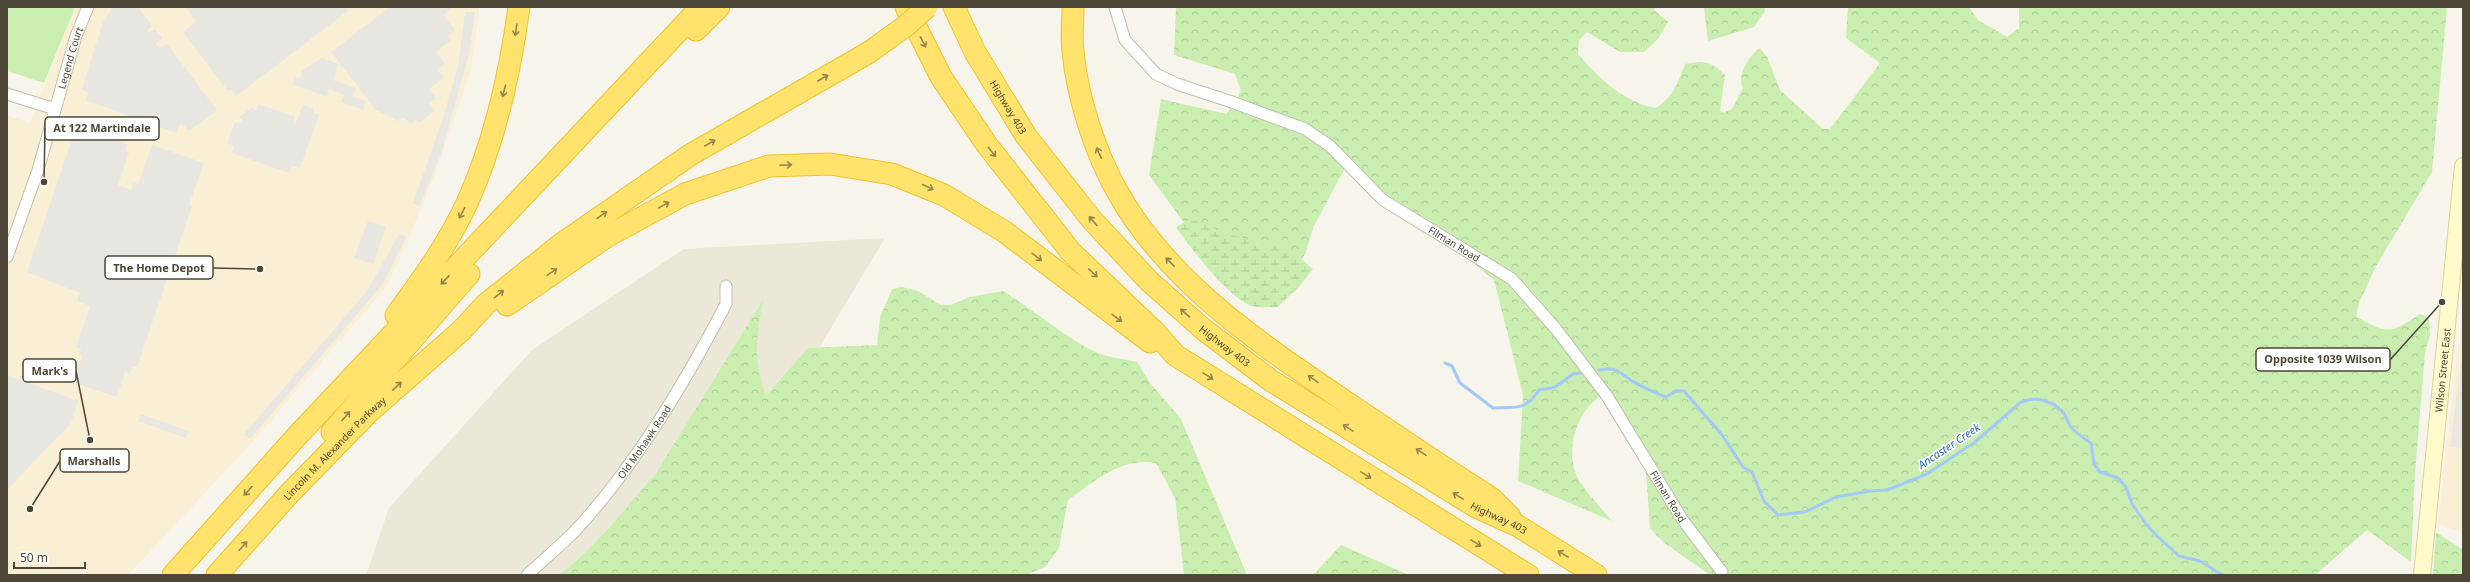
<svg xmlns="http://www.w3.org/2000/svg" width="2470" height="582" viewBox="0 0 2470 582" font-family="'Noto Sans',sans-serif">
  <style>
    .residential { fill: #ebe8d8 }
    .commercial { fill: #f9efd5 }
    .green { fill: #c9eeb0 }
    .forest { fill: url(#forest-crowns) }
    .wetland { fill: url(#wetland-marsh) }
    .parking { fill: #e8e7e2 }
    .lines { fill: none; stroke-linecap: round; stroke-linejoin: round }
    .stream { stroke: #a3c9f8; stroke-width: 3 }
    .minor-casing { stroke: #c3bfac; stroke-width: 13 }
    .secondary-casing { stroke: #dbd297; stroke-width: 18 }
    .motorway-casing { stroke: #edc22f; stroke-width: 23 }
    .minor { stroke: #fff; stroke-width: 11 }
    .secondary { stroke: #fffacc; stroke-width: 16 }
    .motorway { stroke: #ffe36d; stroke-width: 21 }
    .motorway-bridge-casing { stroke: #edc22f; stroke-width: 23; stroke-linecap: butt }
    .motorway-bridge { stroke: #ffe36d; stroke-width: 21 }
    .oneway { stroke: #94854d }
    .labels { text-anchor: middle; stroke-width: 3.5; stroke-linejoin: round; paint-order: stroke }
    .street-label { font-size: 10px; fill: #4c4737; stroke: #fff }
    .water-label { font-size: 11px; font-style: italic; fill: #246ac4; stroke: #fff }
    .leader { fill: none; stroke: #4c4737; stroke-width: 1.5 }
    .callout-dot { fill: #4c4737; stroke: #fff; stroke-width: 1.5 }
    .callout { fill: #fff; stroke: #4c4737; stroke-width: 1.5 }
    .callout-label { font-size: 11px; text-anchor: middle; font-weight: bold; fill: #4c4737 }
  </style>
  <defs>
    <pattern id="forest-crowns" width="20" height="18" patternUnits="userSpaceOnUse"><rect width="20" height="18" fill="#c9eeb0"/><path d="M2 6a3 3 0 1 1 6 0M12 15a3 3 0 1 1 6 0" fill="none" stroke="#aecd98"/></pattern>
    <pattern id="wetland-marsh" width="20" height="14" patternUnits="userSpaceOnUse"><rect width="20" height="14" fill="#c9eeb0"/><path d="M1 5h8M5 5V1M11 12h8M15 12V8" fill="none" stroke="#aecd98"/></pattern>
  </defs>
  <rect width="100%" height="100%" fill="#f7f5eb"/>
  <path class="residential" d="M885,238L753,458L645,575H366L389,508L532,350L684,249Z"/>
  <path class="commercial" d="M75,7H480L470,73L438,166L409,238L387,286L248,447L128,575H7V115L30,123Z
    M2463,304V533L2438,524Z"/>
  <path class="green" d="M7,7H75L44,83L7,71Z"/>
  <path class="forest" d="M1176,7H1655L1654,10L1668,22L1658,39L1644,52H1620L1587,32L1579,40L1578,54C1600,79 1623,102 1656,108C1673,97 1678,83 1685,64C1704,60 1711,61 1725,75L1720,110L1723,113L1732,109L1743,88C1736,76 1749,55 1760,48L1767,57L1780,90L1823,129H1830L1880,63L1846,38L1848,7H1969L1978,20L2007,37L2019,28V7H2447L2432,172L2375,268L2359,303L2356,316C2387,334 2389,335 2420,314L2429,318L2430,335L2425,353L2415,473L2411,562L2367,530L2315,575H1710L1663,542L1650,528L1645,458L1608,392C1579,405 1565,445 1576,474C1580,486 1603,510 1612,521L1518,481L1523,395L1494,280L1432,229L1379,201L1347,164L1313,228L1305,254L1288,280L1193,235L1149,175L1161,99L1227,114L1241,91L1235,74L1174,55Z
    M1704,7H1765V11L1754,27L1708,41Z
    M902,287L918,291L941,305H951L970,297L1003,291C1035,310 1064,338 1098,353C1110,358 1125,359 1137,362L1151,384L1181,419L1247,575H1184L1175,498L1156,463C1121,457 1095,481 1068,500L1059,548L1045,567L1026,575H559C597,547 623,510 655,475L763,300C756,335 753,362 766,396L808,348L877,345L880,317L892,289Z
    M2436,532L2463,550V575H2433Z
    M1341,545L1409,575H1313Z"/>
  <path class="wetland" d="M1190,219L1235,236L1264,244L1287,246L1313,269L1299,287L1277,307C1269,307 1259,308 1252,306C1230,300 1189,246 1176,227Z"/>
  <path class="parking" d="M112,7H138L152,26L147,30L149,33L155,29L162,38L156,43L159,48L167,44L217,110L189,131L181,123L176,133L86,100L89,93L82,89L102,25Z
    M185,7H346L349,10L236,96L231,89L228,91L183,32L196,22Z
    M390,7H453L443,15L455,30L448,36L451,40L436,52L445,64L438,70L444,77L429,89L436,98L429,103L435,111L419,123L416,119L410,124L404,117L398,121L376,110L331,52Z
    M465,12H475L469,54L441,154L419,206L413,203L442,121L458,67Z
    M322,58L338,64L333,80L356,88L353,97L366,101L363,110L341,102L344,95L329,89L327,97L293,84L296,77L300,78L302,71Z
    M258,104L295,117L293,124L295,125L303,105L314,109L313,112L319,115L300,168L292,166L289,173L232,153L234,146L227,143L235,122L242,123V119L239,117L251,108L256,110Z
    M89,131L127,144L125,151L129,152L118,185L131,190L133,183L138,184L152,145L204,163L189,205L192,206L137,367L133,366L130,373L125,372L117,397L65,380L72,361L79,363L82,356L79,355L81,349L76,347L90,306L77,301L80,293L27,272L73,136L86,140Z
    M368,221L386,227L373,264L354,258Z
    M399,234L406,237L383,284L250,439L244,434L368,290Z
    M2460,367H2463V448L2450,447Z
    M7,375L78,401L71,423L7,490Z
    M141,414L188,431L186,438L138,421Z"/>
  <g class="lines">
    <path class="stream" d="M1445,363L1452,366L1460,383L1493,408C1515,407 1526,411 1539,390L1555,387L1573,374L1582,373
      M1599,370C1617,367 1617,371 1631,380C1636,384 1659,395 1666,397L1676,391H1684L1722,435L1743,467L1752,472L1764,501L1778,515L1805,512L1836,497L1870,491L1887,490L1927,474L1975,442L2020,403C2035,395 2055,401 2065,415C2067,419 2068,423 2071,427C2075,433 2084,438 2091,443L2094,464L2100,472L2118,478L2126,487L2132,504L2146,524L2157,536L2179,556L2200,561L2222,575"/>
    <g class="minor-casing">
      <g id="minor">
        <path id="s1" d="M1115,7L1125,40L1156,74L1177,84L1232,102L1305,129L1330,146L1383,200L1512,279L1556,329L1607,396L1682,519L1722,572"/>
        <path d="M7,94L55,109"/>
        <path id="s2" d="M7,257L38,170L76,36L88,7"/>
        <path id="s3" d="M527,575C542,561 559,547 574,532C634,468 686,381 726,304V286"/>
      </g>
    </g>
    <g class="secondary-casing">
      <g id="secondary">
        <path id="s4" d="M2422,575L2463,166"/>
      </g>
    </g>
    <g class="motorway-casing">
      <g id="motorway">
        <path d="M906,7L941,77L987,145L1071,252L1155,332L1175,355L1528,575"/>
        <path id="s5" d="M954,7L975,52L1026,136L1092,220L1149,281L1203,329L1270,380L1476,507L1518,526L1596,575"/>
        <path d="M1073,7C1073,22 1071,37 1073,51C1077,96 1095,152 1117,191C1167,282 1262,345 1346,402C1394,434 1442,467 1491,498L1510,517"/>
        <path d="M696,30L719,7"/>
        <path d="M507,305L606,237L685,194L769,166L830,164L892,174L944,195L1005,232L1150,342"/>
        <path d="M396,315C422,280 448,244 467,203C495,141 510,74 519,7"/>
        <path d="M332,432L469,274"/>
        <path d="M173,575L297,436L701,7"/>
        <path id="s6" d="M217,575L290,493L370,411L461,331L486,304L560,245L690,155L868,53"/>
      </g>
    </g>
    <use href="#minor" class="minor"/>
    <use href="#secondary" class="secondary"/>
    <use href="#motorway" class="motorway"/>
    <g class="motorway-bridge-casing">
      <path id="motorway-bridge" d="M868,53L907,25L927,7"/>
    </g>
    <use href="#motorway-bridge" class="motorway-bridge"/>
  </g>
  <defs><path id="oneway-shaft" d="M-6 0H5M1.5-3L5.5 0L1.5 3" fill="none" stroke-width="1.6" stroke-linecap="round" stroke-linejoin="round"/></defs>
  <g class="oneway">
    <use href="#oneway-shaft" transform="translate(516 30) rotate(97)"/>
    <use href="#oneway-shaft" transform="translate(923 42) rotate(63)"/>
    <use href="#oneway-shaft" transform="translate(823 78) rotate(-30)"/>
    <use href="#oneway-shaft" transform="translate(504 91) rotate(104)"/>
    <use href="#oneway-shaft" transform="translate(710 143) rotate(-30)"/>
    <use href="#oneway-shaft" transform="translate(992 152) rotate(52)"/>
    <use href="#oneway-shaft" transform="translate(1099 153) rotate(-115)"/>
    <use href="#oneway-shaft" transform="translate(786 165) rotate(-3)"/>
    <use href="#oneway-shaft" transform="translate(928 187) rotate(25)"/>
    <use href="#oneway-shaft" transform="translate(664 205) rotate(-29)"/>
    <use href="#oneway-shaft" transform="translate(462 213) rotate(118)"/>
    <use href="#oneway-shaft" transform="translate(602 215) rotate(-35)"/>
    <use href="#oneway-shaft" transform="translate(1093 221) rotate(-131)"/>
    <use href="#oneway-shaft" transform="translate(1037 257) rotate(38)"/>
    <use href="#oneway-shaft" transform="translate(1170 262) rotate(-134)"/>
    <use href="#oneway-shaft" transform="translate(552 272) rotate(-34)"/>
    <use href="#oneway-shaft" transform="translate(1093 273) rotate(44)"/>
    <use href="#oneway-shaft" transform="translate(445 280) rotate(133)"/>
    <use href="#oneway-shaft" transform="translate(499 294) rotate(-39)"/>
    <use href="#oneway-shaft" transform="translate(1185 313) rotate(-139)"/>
    <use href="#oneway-shaft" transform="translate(1117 318) rotate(37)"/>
    <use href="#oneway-shaft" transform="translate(1208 376) rotate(32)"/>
    <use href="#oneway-shaft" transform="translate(1313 379) rotate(-145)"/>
    <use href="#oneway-shaft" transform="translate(397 386) rotate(-43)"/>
    <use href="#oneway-shaft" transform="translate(346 416) rotate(-49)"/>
    <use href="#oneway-shaft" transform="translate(1348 428) rotate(-148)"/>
    <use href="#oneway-shaft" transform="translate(1421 452) rotate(-146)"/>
    <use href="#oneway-shaft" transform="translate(1366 475) rotate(32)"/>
    <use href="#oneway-shaft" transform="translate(248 491) rotate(132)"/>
    <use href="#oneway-shaft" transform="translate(1458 496) rotate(-149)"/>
    <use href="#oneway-shaft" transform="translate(1476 543) rotate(32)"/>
    <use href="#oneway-shaft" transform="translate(243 546) rotate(-48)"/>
    <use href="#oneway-shaft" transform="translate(1563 554) rotate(-149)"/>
  </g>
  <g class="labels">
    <g class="street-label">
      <text dy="4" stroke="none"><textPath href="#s2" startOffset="209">Legend Court</textPath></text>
      <text dy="4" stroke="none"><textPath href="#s5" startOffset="114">Highway 403</textPath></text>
      <text dy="4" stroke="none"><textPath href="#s1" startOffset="429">Filman Road</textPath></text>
      <text dy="4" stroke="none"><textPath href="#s5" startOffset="438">Highway 403</textPath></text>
      <text dy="4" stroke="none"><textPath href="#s4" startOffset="206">Wilson Street East</textPath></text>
      <text dy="4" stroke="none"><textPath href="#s3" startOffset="178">Old Mohawk Road</textPath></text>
      <text dy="4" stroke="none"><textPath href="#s6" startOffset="173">Lincoln M. Alexander Parkway</textPath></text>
      <text dy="4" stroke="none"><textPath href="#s1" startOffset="765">Filman Road</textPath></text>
      <text dy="4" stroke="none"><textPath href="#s5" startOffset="762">Highway 403</textPath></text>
    </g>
    <g class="water-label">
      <text transform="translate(1949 446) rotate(-34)" y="4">Ancaster Creek</text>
    </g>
  </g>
  <path class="leader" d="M44 182L45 128M260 269L213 268M2442 302L2390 360M90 440L76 371M30 509L60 461"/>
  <g class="callout-dot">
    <circle cx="44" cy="182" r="4"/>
    <circle cx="260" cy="269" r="4"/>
    <circle cx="2442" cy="302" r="4"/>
    <circle cx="90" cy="440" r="4"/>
    <circle cx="30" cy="509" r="4"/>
  </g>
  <g class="callout">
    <rect x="45" y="117" width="114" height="23" rx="4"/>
    <rect x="105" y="256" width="108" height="23" rx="4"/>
    <rect x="2256" y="348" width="134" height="23" rx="4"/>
    <rect x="23" y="359" width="53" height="23" rx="4"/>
    <rect x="60" y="449" width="69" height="23" rx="4"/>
  </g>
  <g class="callout-label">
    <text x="102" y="132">At 122 Martindale</text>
    <text x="159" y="272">The Home Depot</text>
    <text x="2323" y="363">Opposite 1039 Wilson</text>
    <text x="50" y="375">Mark's</text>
    <text x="94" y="465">Marshalls</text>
  </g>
  <rect width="2470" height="582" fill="none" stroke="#4c4737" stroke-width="16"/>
  <path d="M14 562v6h71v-6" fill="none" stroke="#4c4737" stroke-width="2"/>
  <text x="20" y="562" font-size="12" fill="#4c4737" stroke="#ffffff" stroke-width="3" paint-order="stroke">50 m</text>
</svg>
